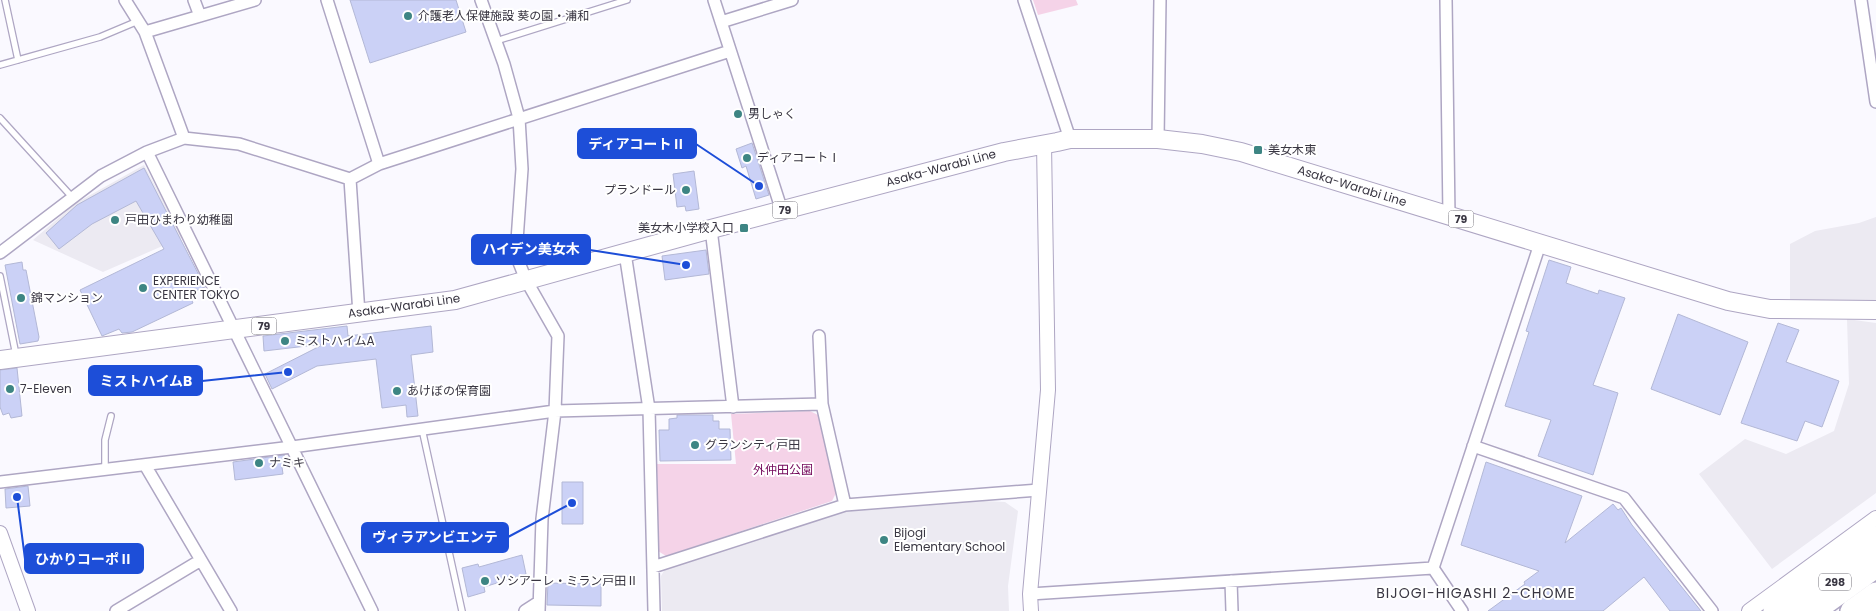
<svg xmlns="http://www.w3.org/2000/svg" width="1876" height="611" viewBox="0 0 1876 611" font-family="Poppins,'Noto Sans JP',sans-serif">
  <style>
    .built { fill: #eceaf2 }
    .green { fill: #f5d3e8 }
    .building { fill: #cbd1f6; stroke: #b3b8d6 }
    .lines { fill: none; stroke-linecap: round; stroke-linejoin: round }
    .service-casing { stroke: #aea6c3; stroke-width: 8 }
    .minor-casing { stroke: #aea6c3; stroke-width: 14 }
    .tertiary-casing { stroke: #aea6c3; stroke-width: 16 }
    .primary-casing { stroke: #aea6c3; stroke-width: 20 }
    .trunk-casing { stroke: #aea6c3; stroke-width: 21 }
    .motorway-casing { stroke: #aea6c3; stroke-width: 24 }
    .service { stroke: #fff; stroke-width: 5.5 }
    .minor { stroke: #fff; stroke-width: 11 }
    .tertiary { stroke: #fff; stroke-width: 14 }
    .primary { stroke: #fff; stroke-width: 18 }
    .trunk { stroke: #fff; stroke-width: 19 }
    .motorway { stroke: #fff; stroke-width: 21 }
    .poi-dot { fill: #3d8583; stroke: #fff; stroke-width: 2 }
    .labels { text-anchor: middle; stroke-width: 4; stroke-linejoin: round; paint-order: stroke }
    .shield { fill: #fff; stroke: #74727b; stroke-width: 1 }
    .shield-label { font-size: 11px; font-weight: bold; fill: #393642 }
    .poi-label { font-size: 12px; fill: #393642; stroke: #fff; text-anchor: start }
    .street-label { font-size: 12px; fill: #393642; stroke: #fff }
    .park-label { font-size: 12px; fill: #720659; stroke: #fff }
    .neighbourhood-label { font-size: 14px; letter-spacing: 1px; fill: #393642; stroke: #fff }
    .leader { fill: none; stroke: #1d4ed8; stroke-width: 2 }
    .callout-dot { fill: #1d4ed8; stroke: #fff; stroke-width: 2 }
    .callout { fill: #1d4ed8; stroke: #1d4ed8; stroke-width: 2 }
    .callout-label { font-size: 14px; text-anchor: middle; font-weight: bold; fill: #fff }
  </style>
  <rect width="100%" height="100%" fill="#faf9ff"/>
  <path class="built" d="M144,165L183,237L103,272L33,240L76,203Z
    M1876,217V301L1790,300V244L1815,231L1859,223Z
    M1847,319L1876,323V493L1772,569L1699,474L1745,439L1786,454L1834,431L1849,384Z
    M984,501L1005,502L1018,511L1008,586L1009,611H662L661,576L665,569L849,509Z"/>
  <path class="green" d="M1033,0H1076L1078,5L1038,15Z
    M810,411L818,415L836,493L832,501L666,556L658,551L657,464H736L731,414Z"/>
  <path class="building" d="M350,0H456L466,32L370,63Z
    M752,143L769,195L756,199L746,166L742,168L736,149Z
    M144,168L205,287L189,294L193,303L132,332L122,333L119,329L102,336L80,290L164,249L136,201L92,224L59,249L46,233L77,205Z
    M694,171L699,209L686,211L685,206L677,207L673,174Z
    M706,250L709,274L665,280L662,256Z
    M1549,260L1571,267L1566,283L1598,294L1599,290L1625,298L1593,385L1618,393L1593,475L1538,456L1551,420L1505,406L1529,332L1526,331Z
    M22,262L23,270H26L39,337L38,341L20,344L5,265Z
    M1678,314L1748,342L1720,415L1651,389Z
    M1778,323L1799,330L1786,362L1839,381L1822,427L1805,421L1797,441L1741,423Z
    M347,326L348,336L431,326L433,352L411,355L418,416L407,417L406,405L382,408L376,359L317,366L272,389L265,374L324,344L264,351L263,336Z
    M17,368L22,416L11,418L9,413L3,415L0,407V370Z
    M677,415H713V421H719V429H730L731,460L660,461L659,430H669V419L677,418Z
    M284,455L286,467H282L283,474L235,480L233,462Z
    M1486,462L1582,496L1565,543L1613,504L1618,510L1621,508L1632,525L1701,611H1670L1644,577L1603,611H1488L1525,584L1524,582L1539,571L1461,545Z
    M562,482H583V524H562Z
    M28,486L30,506L6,508L5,489Z
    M522,555L526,574L484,587L485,592L468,597L462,568L478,564L479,567Z
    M548,583L601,584V606L547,605Z"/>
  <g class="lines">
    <g class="service-casing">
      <path id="service" d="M5,0L18,60
        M496,41L627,0
        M0,65L100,37L138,21
        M0,118L72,197
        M0,276L16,355
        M422,429L462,611
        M105,470V440L111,416"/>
    </g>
    <g class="minor-casing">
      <path id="minor" d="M125,0L145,32L184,138
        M194,0L200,16
        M327,0L379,164
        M481,0L504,64L519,118L522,169L516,255L526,280L558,336L555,411L542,519L539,611
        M714,0L782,211
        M1024,0L1070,139
        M1446,0L1449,216
        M1861,0L1876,102
        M721,22L792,0
        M145,32L255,0
        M1158,139L1160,0
        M147,152L372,611
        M350,179L379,164L730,51
        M711,229L733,407
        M0,253L101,176L147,152L184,138L239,144L350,179L359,314
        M625,253L649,409L654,611
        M819,336L822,404
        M1473,446L1624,498L1712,611
        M145,465L231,611
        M0,482L292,447L555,411L822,404L845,505
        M653,567L845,505L1039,490
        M1231,581L1232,611
        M1030,594L1433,568
        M116,611L201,560
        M525,611L539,602
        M1462,611L1433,568L1540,244"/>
    </g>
    <g class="tertiary-casing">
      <path id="tertiary" d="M0,533L28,611
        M1031,611L1030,594L1048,390L1044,144
        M1749,611L1876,518"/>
    </g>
    <g class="primary-casing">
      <path id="primary" d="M0,360L455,300L711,229L1004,152L1057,142L1070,139H1158L1202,144L1241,152L1728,301L1770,309L1876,310"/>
    </g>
    <g class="trunk-casing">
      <path id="trunk" d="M1794,611L1876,553
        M1870,611L1876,606"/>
    </g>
    <g class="motorway-casing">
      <path id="motorway" d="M1774,611L1876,537
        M1815,611L1876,567
        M1851,611L1876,593"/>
    </g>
    <use href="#service" class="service"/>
    <use href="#minor" class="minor"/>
    <use href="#tertiary" class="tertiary"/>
    <use href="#primary" class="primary"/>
    <use href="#trunk" class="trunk"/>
    <use href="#motorway" class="motorway"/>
  </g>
  <g class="poi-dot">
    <circle cx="408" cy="16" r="5"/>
    <circle cx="738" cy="114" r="5"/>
    <rect x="1253" y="145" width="10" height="10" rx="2.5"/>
    <circle cx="747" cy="158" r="5"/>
    <circle cx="686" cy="190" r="5"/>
    <circle cx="115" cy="220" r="5"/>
    <rect x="739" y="223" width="10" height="10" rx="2.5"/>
    <circle cx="143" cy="288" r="5"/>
    <circle cx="21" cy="298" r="5"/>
    <circle cx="285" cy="341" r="5"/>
    <circle cx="10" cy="389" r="5"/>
    <circle cx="397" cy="391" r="5"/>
    <circle cx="695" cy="445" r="5"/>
    <circle cx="259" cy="463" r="5"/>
    <circle cx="884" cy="540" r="5"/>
    <circle cx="485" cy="581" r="5"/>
  </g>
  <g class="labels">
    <g class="shield">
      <rect x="772.5" y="201.5" width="25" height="17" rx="4"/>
      <rect x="1448.5" y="210.5" width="25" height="17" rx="4"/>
      <rect x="251.5" y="317.5" width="25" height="17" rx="4"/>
      <rect x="1819" y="573.5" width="32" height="17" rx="4"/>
    </g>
    <g class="shield-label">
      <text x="785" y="214">79</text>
      <text x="1461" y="223">79</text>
      <text x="264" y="330">79</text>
      <text x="1835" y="586">298</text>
    </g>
    <g class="poi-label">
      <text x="418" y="20">介護老人保健施設 葵の園・浦和</text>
      <text x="748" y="118">男しゃく</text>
      <text x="1268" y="154">美女木東</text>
      <text x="757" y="162">ディアコートⅠ</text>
      <text x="676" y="194" text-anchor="end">プランドール</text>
      <text x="125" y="224">戸田ひまわり幼稚園</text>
      <text x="734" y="232" text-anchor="end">美女木小学校入口</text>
      <text x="153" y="285">EXPERIENCE<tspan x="153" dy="14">CENTER TOKYO</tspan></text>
      <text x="31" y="302">錦マンション</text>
      <text x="295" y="345">ミストハイムA</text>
      <text x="20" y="393">7-Eleven</text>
      <text x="407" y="395">あけぼの保育園</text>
      <text x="705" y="449">グランシティ戸田</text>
      <text x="269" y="467">ナミキ</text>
      <text x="894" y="537">Bijogi<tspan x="894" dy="14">Elementary School</tspan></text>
      <text x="495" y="585">ソシアーレ・ミラン戸田Ⅱ</text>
    </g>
    <g class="street-label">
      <text transform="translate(941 168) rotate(-15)" y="4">Asaka-Warabi Line</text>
      <text transform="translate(1352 186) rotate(17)" y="4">Asaka-Warabi Line</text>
      <text transform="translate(404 306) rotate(-8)" y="4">Asaka-Warabi Line</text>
    </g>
    <g class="park-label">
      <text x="783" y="474">外仲田公園</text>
    </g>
    <g class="neighbourhood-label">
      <text x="1476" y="598">BIJOGI-HIGASHI 2-CHOME</text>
    </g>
  </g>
  <path class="leader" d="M759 186L696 144M686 265L590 250M288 372L202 381M572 503L508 537M17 497L25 559"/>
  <g class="callout-dot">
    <circle cx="759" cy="186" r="5"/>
    <circle cx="686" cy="265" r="5"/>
    <circle cx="288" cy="372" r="5"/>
    <circle cx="572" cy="503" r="5"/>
    <circle cx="17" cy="497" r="5"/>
  </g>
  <g class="callout">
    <rect x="578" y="129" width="118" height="29" rx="5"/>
    <rect x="472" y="235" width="118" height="29" rx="5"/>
    <rect x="89" y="366" width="113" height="29" rx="5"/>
    <rect x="362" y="523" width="146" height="29" rx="5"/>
    <rect x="25" y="544" width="118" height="29" rx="5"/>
  </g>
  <g class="callout-label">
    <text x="637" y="149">ディアコートⅡ</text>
    <text x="531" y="254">ハイデン美女木</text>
    <text x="146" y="386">ミストハイムB</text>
    <text x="435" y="542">ヴィラアンビエンテ</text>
    <text x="84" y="564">ひかりコーポⅡ</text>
  </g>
</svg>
